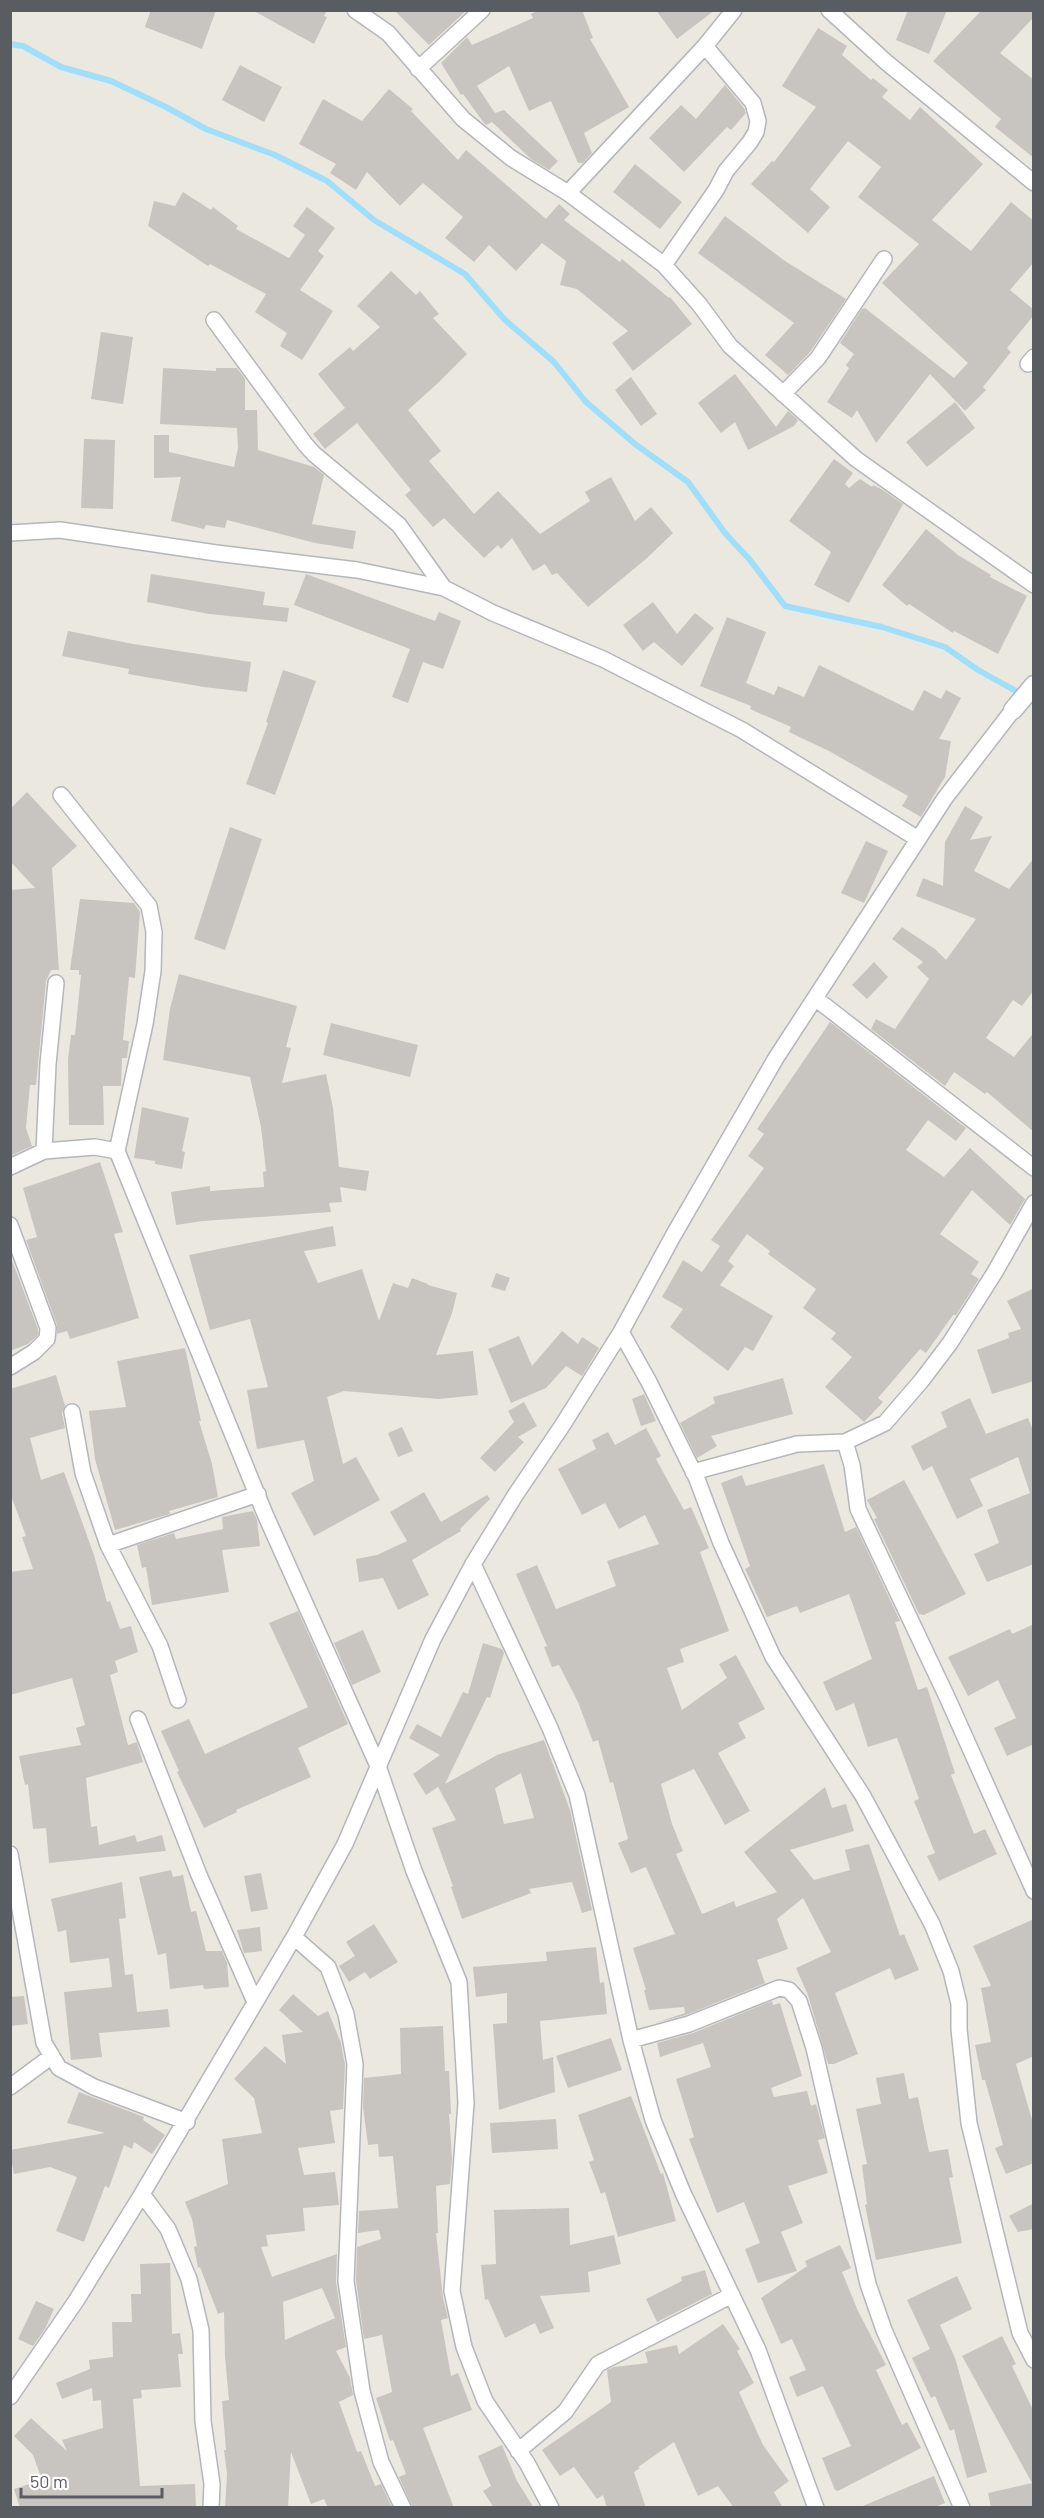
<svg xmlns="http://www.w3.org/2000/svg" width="1044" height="2518" viewBox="0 0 1044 2518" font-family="Barlow,sans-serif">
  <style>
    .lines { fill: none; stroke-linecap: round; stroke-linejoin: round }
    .stream { stroke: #a0dffb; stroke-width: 6 }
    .building { fill: #c8c5c0; fill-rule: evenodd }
    .minor-casing { stroke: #b3b7bb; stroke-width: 18 }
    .tertiary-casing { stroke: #b3b7bb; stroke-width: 21 }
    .minor { stroke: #fff; stroke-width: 15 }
    .tertiary { stroke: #fff; stroke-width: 18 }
  </style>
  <rect width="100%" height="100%" fill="#ebe8e0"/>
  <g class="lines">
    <path class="stream" d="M10,44L23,46L61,67L111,81L166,107L206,129L275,155L327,181L374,220L465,274L505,320L554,362L586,402L635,444L688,482L725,533L750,560L785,606L882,627L945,647L978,670L1034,701"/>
  </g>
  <path class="building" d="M151,10H216L202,49L145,27Z
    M252,10H327L324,16L327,17L314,44Z
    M394,10H467L429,45Z
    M539,10H582L593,38L590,39L629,107L584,133L592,153L583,163H578L551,101L529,111L509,66L477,86L495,113L504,110L558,161L549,170L531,159L492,122L486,125L484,123L463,94L461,95L441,63L467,37L472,45L533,18L531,14Z
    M656,10H715L677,39Z
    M908,10H947L929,54L896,40Z
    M982,10H1034V17L1000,53L1034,80V158L995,127L1001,119L933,61Z
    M818,28L847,46L842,55L871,80L873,78L888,90L882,97L910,120L920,107L983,164L932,220L971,251L1011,202L1034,221V262L1010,290L1034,310V315L1007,348L1011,352L983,387L986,390L965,411L930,374L876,443L857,410L852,418L827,402L849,368L846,365L854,354L840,343L862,309L865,308L954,378L968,363L882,283L919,244L858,197L881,167L848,141L810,189L830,207L808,233L751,184L772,161L774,162L816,107L782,86Z
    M240,65L282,87L264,122L222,100Z
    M725,85L744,108L746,113L731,130L727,127L684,172L649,138L681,105L696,119Z
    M389,89L413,109L411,111L458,160L466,150L546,219L559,204L570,214L564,220L620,262L622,259L669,298L670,297L692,324L633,371L612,343L628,331L577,289L560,285L566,261L542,243L516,271L489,245L474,262L445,238L463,217L423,183L400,206L367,172L356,190L330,173L336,164L299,144L323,99L362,121Z
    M635,164L682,202L660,229L613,192Z
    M183,192L211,210L213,207L238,226L236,229L289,258L305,235L293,226L307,207L335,228L318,251L324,256L300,290L333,311L302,360L280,346L287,333L255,312L266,294L210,264L208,266L148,226L154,201L175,206Z
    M725,216L785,261L846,299L810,352L788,375L765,355L794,323L698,253Z
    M391,271L416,295L420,291L439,314L433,318L467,354L438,383L408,410L441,451L429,461L474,514L498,491L540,534L590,501L585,492L611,477L635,521L651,507L673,533L647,558L588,607L557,573L552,575L545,564L533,571L512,538L501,549L498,545L484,558L444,518L433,527L405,495L411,490L357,423L325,449L313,434L345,408L318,374L350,347L353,351L380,327L357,306Z
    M101,332L133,337L123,404L91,399Z
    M163,368L216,371V368H237L245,379V410H257L258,450L314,467L324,475L312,524L356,531L353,549L315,543L227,520L225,528L206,525L204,529L171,521L181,477L154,478V435H169V452L234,467L238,448L237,428L160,424Z
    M735,374L776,427L788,411L798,420L794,426L748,450L735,422L721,433L698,403Z
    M631,377L657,414L641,426L615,390Z
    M955,402L975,428L927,467L906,442Z
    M84,439L115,440L113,509L81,508Z
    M834,459L853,473L845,484L849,488L860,479L872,487L873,485L883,490L903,504L849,603L814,585L831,552L789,521Z
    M926,529L958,555L991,575L990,577L1027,596L998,654L954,631L953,633L909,604L907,606L882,585Z
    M151,574L265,592L263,605L289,608L287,622L209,614L147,602Z
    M306,574L435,621L439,612L461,621L443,669L423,662L408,703L392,697L410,649L294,605Z
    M653,602L677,634L695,613L714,628L682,666L654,642L643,651L623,625Z
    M727,617L766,632L746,683L774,695L778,686L804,697L819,665L913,711L924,690L941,699L946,690L961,698L939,739L951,741L945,777L921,817L902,806L908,796L829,751L789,732L791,727L750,709L751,706L700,686Z
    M68,631L133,644L251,662L247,692L204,687L128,674L129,669L62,656Z
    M283,670L316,681L275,795L246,784L268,723L266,722Z
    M27,792L77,846L52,868L59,970H51L46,981L36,1085H30L26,1128L32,1146L10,1156V890L35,888L10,861V809Z
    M965,806L983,817L970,840L992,836L974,871L1009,889L1034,858V990L1022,1006L1013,1000L986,1038L1014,1057L1034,1032V1132L987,1092L985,1094L954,1072L945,1086L871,1029L876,1019L895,1029L929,979L917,967L923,962L892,939L902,927L935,949L946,960L976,919L916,896L923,878L943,886L945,842Z
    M230,827L262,839L225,950L194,939Z
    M866,841L888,851L864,903L841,893Z
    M80,899L134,903L140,912L135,978L129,977L123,1040L129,1041L127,1058H122L121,1086H103L104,1125H69L68,1059L71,1035H75L81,975H79V970H70Z
    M874,962L888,977L867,999L852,985Z
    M179,974L297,1006L286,1047L291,1048L282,1083L326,1074L333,1108L339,1167L369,1171L366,1191L340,1187L342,1202L329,1203L331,1212L203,1221L176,1225L171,1192L210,1186V1191L264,1187L263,1172L266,1171L261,1127L250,1077L163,1060L170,1009Z
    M830,1022L966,1128L956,1141L928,1120L906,1150L944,1177L970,1148L1025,1199L1010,1225L972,1190L940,1234L979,1262L971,1274L979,1279L956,1315H953L926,1353L920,1349L878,1398L883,1402L864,1422L825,1387L852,1357L831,1339L836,1333L803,1308L816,1289L768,1254L770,1251L747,1234L728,1261L734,1266L720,1285L773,1316L753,1351L745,1347L728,1371L670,1327L683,1309L662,1297L683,1260L702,1272L720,1246L711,1240L764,1168L748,1156L764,1134L757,1129Z
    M331,1023L418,1045L410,1077L323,1055Z
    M142,1107L189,1118L182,1151L185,1152L182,1169L155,1164V1161L134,1158Z
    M100,1162L123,1232L114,1234L139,1318L70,1339L67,1331L57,1334V1325L26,1240L37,1237L23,1188Z
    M333,1226L336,1246L304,1251L318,1283L362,1269L379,1321L393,1283L408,1288L412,1278L428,1284V1285L457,1293L452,1313L436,1355L473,1351L478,1395L439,1399L344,1391L327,1397L343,1464L356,1457L380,1500L314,1536L291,1493L314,1481L304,1440L257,1449L247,1390L268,1387L250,1319L210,1330L189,1255Z
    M10,1255L38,1329V1335L28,1344L10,1351Z
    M496,1273L510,1278L505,1291L491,1287Z
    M1034,1288V1381L992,1394L977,1350L1009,1338L1008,1333L1021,1329L1007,1301Z
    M562,1331L578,1344L582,1337L599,1348L582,1376L566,1366L546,1388L511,1403L488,1349L519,1336L532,1366Z
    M185,1348L201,1421H199L212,1464L218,1497L169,1511L170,1514L115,1530L95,1459L89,1411L126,1407L117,1361Z
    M56,1375L65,1406L62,1413L65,1428L30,1438L41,1480L64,1472L94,1555L107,1602L110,1601L120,1629L131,1626L138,1652L115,1661L118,1672L110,1675L128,1745L137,1742L143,1762L86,1778L91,1827L97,1826L99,1845L135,1835L137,1842L162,1835L166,1851L49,1863L46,1828L33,1829L28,1784L25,1785L19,1756L81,1745L76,1728L85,1725L72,1678L10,1695V1572L33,1569L22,1537L26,1536L10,1493V1389Z
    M783,1378L793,1414L711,1436L717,1446L697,1458L680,1423L715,1403L713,1397Z
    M644,1394L656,1421L641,1426L632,1399Z
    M970,1398L986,1434L1028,1418L1034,1433V1564L987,1582L974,1554L999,1543L987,1510L1030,1493L1018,1457L970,1479L983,1506L957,1519L932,1466L923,1471L911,1446L947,1427L941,1412Z
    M524,1402L537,1426L518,1437L524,1442L495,1472L480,1458L514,1422L508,1411Z
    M402,1427L413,1451L398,1457L388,1433Z
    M646,1428L661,1456L656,1459L684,1510L691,1507L709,1548L700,1552L729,1631L680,1649L684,1662L667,1668L682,1710L727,1678L719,1664L736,1655L765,1709L738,1723L746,1738L718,1753L750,1811L725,1825L694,1769L661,1784L672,1824L683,1851L676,1854L702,1914L734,1901L736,1907L777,1892L744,1852L825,1787L832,1808L846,1804L854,1831L790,1850L814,1880L850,1870L845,1850L869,1844L900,1936L904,1934L919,1970L895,1980L890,1968L835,1993L858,2054L834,2064H828L808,1995L796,1968L831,1952L803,1898L777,1919L788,1949L757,1960L765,1983L686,2015L655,2023L685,2013L684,2007L649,2010L644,1990H646L633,1948L675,1934L646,1867L631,1873L618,1843L628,1839L613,1782L610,1783L598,1740L593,1742L578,1702L559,1665L552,1667L544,1647L547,1646L516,1574L537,1565L556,1609L616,1586L607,1561L659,1544L645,1515L619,1529L605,1503L582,1515L558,1469L596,1449L592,1440L608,1432L615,1445Z
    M824,1464L845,1532L856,1527L900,1621L895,1622L918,1690L927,1687L955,1773L951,1775L974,1834L985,1829L997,1854L939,1881L927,1856L935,1853L914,1801L919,1799L897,1738L868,1747L854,1703L836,1711L823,1682L872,1659L849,1594L800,1613L797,1606L767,1617L745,1569L750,1566L721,1483L742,1475L746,1486Z
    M904,1480L966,1594L924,1615L919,1614L874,1519L877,1518L867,1500Z
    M424,1492L441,1522L487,1495L490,1499L460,1529L461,1531L412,1560L429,1595L398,1610L383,1578L359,1582L356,1559L377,1555L407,1541L390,1512Z
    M253,1511L257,1520L260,1546L222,1550L229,1592L152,1605L146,1567L142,1568L137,1545L174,1533L176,1539L223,1529L222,1517Z
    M298,1611L348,1724L298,1748L311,1777L236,1810L237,1812L204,1828L177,1772L179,1771L161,1731L189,1719L205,1754L308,1707L269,1623Z
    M1034,1624V1744L1007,1756L994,1728L1016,1718L998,1680L968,1696L948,1657L1010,1629L1012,1634Z
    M363,1630L381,1672L352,1685L334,1643Z
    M483,1643L502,1649L504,1653L490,1698L487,1697L445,1784L497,1755L544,1740L570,1810L592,1910L582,1913L572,1882L529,1889L531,1893L462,1919L451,1887L453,1886L432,1828L456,1820L438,1787L426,1795L413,1774L440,1755L409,1738L417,1724L441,1737L463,1692L468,1694ZM521,1773L534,1818L504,1824L495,1788Z
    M171,1870L173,1877L183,1875L191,1912L196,1911L206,1951H222L227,1963L229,1987L204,1989L203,1985L170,1989L166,1953L158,1955L139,1877Z
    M261,1873L268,1909L251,1912L244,1876Z
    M122,1882L126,1918L119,1919L125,1975L133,1974L137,2012L168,2009L170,2027L99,2033L102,2057L71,2060L64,1992L112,1987L109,1958L70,1963L66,1930L58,1932L51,1899Z
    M1034,1919V2056L1016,2064L1034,2127V2163L1006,2174L995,2148L1003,2145L985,2080H982L975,2045L991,2042L981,1988L991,1986L973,1946Z
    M374,1924L398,1962L370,1979L365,1972L349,1982L339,1966L355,1956L346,1942Z
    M260,1927L262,1951L244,1953L237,1930Z
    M596,1947L600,1983L604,1982L607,2014L540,2021L543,2060L553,2057L555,2092L499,2110L493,2024L507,2023V1993L476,1997L473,1967L547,1961L546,1952Z
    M293,1994L318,2016L328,2011L341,2043L345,2065L343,2109L330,2111L335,2143L298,2148L304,2175L335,2172L339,2205L303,2208L305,2231L266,2235L268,2246L261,2247L272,2277L337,2254L336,2282L346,2347L336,2351L350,2378L353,2395L339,2402L357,2452L361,2451L375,2486L381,2484L392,2508H328L324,2499L311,2504L291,2452L288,2508H225L227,2474L224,2450H226L222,2401L229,2400L225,2357L224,2312L218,2314L200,2267L198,2268L194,2247L197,2246L192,2219L185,2202L228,2184L222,2139L262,2133L254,2098L234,2079L265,2046L286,2064L282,2035L303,2032L279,2010ZM322,2288L335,2318L285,2340L283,2302Z
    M24,1996L28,2024L10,2026V1997Z
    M772,2001L773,2005L780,2003L802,2076L771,2088L774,2097L807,2091L811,2106L816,2104L819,2115L825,2138L818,2140L828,2173L788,2186L803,2223L781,2232L797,2271L758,2283L745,2249L760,2243L744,2202L717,2213L689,2139L694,2137L676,2079L711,2067L703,2043L660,2057L657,2043L693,2033Z
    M443,2026L445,2071H449L451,2114H449L452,2158L450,2184L436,2186L438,2233H436L443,2298L448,2318L441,2320L451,2376L458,2373L472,2410L423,2428L454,2508H413L399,2477L406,2474L393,2440L390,2441L376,2398L392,2392L382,2335L364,2339L356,2280L357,2247L381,2239L379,2230L358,2233L359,2211L398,2208L393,2156L379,2157L378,2144L368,2145L363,2107L364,2078L401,2074L400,2028Z
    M611,2038L622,2070L568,2088L556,2056Z
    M904,2073L909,2099L918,2097L929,2152L948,2149L953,2177L949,2178L962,2243L876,2260L865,2205L867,2204L862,2165L867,2164L856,2109L881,2104L876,2078Z
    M79,2092L144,2117L143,2120L165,2135L152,2154L134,2142L132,2149L124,2145L109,2188L105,2186L84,2242L56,2231L77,2177L50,2167L14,2174L10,2154V2150L105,2133L67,2123Z
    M631,2096L661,2174L663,2173L676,2221L618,2237L605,2192L601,2194L589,2162L594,2160L578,2115Z
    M556,2119L558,2149L492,2153L490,2123Z
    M1034,2203V2229L1018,2232L1009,2216Z
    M569,2208L570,2245L614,2235L621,2264L588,2272L590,2292L540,2296L554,2328L540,2334L535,2323L505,2338L488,2299L485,2300L481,2265L496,2264L494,2210Z
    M840,2245L851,2268L842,2272L858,2311L886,2365L876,2370L902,2425L907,2422L921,2448L838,2491L835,2490L822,2458L851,2446L823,2386L797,2397L789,2377L806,2370L792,2339L781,2344L761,2298L807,2266L805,2261Z
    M170,2263L172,2334L180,2333L183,2354H178L181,2387L141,2390L142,2398L133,2399L140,2486L195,2484L196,2508H20L14,2489L42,2480L33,2455L14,2436L31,2418L67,2451L62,2440L103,2428L101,2400L93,2401L92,2388L62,2399L56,2383L90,2369L89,2360L113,2357L112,2322H132L131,2294H141L140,2264Z
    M705,2270L712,2294L657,2322L646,2299L682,2281L681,2277Z
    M957,2276L972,2309L940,2325L955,2358L987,2472L967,2478L954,2429L950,2431L935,2396L931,2398L912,2358L930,2349L907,2300Z
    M36,2301L54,2309L45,2329L33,2346L18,2339Z
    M723,2324L740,2349L737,2351L754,2383L739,2392L763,2445L789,2481L774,2492L783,2508H734L718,2486L698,2496L674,2442L638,2467L640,2468L634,2472L646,2508H607L603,2495L597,2499L574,2467L560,2476L542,2450L611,2402L607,2370L614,2367L648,2363L645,2352L677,2345L679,2354Z
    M1002,2336L1016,2364L1012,2366L1034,2412V2508H991L988,2493L1032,2483L962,2356Z
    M502,2445L517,2481L534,2508H494L483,2491L491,2486L478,2456Z
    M934,2476L945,2503L933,2508H858Z"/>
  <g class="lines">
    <g class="minor-casing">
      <path id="minor" d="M355,10L388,33L463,119L511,158L568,193L664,265L699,304L730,346L856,459L1034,585
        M829,10L886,62L1034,183
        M418,69L482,10
        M568,193L705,46L734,10
        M664,265L716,190L726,171L750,142L756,132L758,121L753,103L705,46
        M214,320L305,444L314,454L399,525L444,588
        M1028,364L1034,357
        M783,394L818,358L884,259
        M10,533L60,530L216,553L357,570L444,588L493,613L603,659L742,730L918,839
        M61,795L149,906L154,932L153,971L145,1024L117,1151L265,1514L378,1766L414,1871L459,1982L466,2103L452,2291L464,2347L485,2401L527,2463L551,2508
        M815,998L1034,1168
        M44,1151L48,1064L56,983
        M10,1167L44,1151L95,1147L117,1151
        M10,1225L48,1328L47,1339L34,1352L10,1367
        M621,1332L649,1382L697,1479L721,1543L773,1657L863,1796L932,1924L951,1971L959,2004V2029L969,2123L1020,2333L1034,2360
        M72,1412L83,1473L108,1545L160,1646L178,1700
        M845,1442L852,1465L858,1509L947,1697L1034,1891
        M693,1472L797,1444L845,1442L885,1423L922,1380L950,1343L995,1272L1034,1203
        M108,1545L258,1494
        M473,1564L550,1728L577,1795L631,2040L653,2120L683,2193L758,2350L816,2508
        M138,1719L199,1875L255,2002
        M10,1854L44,2043L59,2068L94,2087L187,2122
        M294,1937L328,1967L346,2014L355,2064L346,2281L362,2391L381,2462L403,2508
        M631,2040L689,2024L779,1988L789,1990L799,2001L814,2048L868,2284L884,2330L962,2508
        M10,2087L52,2056
        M142,2194L168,2229L189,2279L201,2330L203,2421L212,2484L211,2508
        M10,2397L76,2301L142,2194L294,1937L345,1844L433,1639L473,1564L516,1494L562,1426L621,1332L673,1236L776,1058L945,798L1013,710
        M518,2451L565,2412L598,2364L732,2295"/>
    </g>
    <g class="tertiary-casing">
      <path id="tertiary" d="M1013,710L1034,685"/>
    </g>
    <use href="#minor" class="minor"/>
    <use href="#tertiary" class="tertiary"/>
  </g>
  <rect width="1044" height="2518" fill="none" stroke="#595d61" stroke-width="24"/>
  <path d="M21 2488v9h141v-9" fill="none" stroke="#595d61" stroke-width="3"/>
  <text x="30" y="2488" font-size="18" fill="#595d61" stroke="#ffffff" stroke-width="4.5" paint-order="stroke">50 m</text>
</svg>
